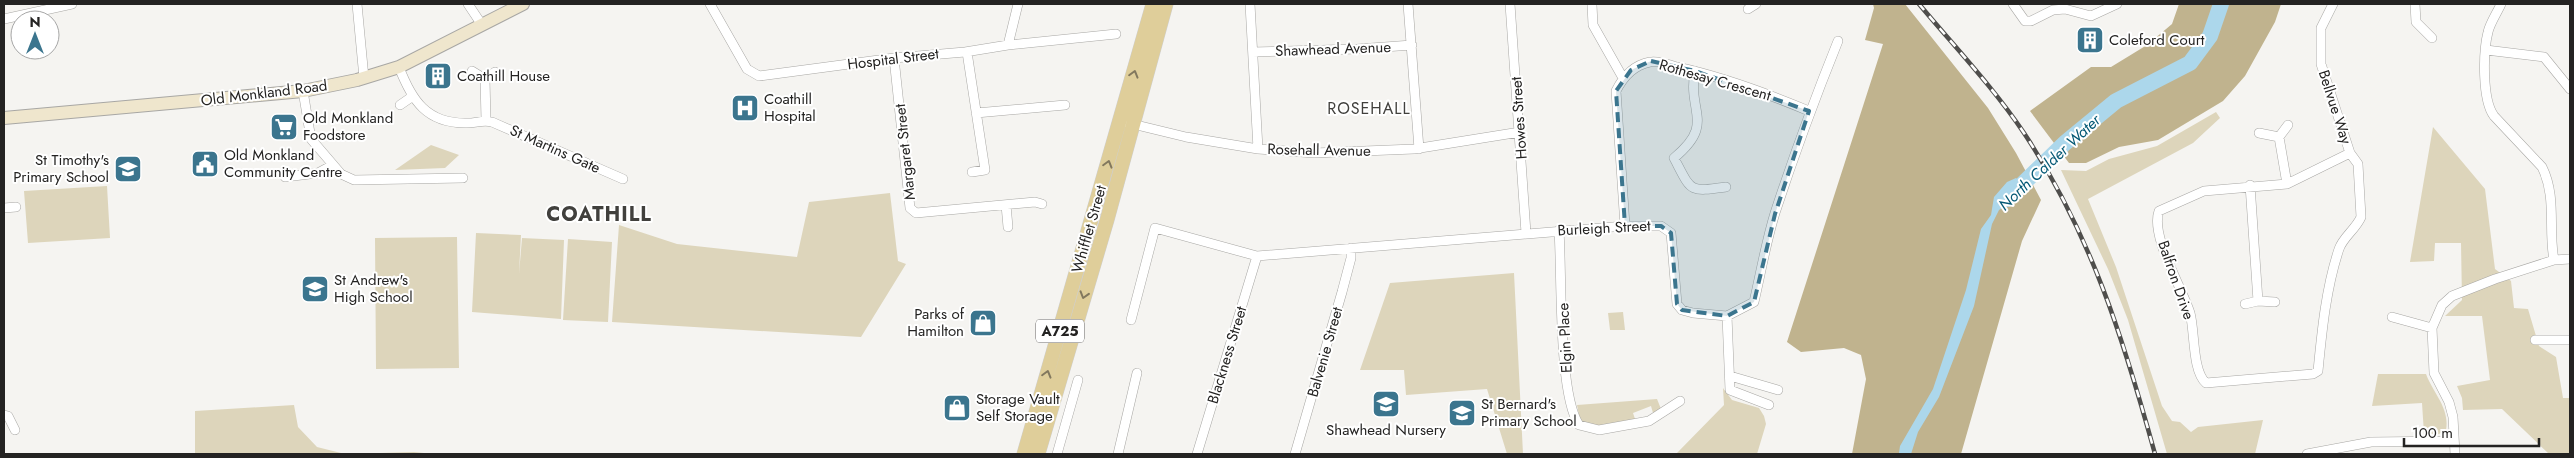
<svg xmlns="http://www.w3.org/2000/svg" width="2574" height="458" viewBox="0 0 2574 458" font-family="Jost,sans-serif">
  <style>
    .green { fill: #ddd5bb }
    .forest { fill: #c0b38e }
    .water { fill: #acd7eb }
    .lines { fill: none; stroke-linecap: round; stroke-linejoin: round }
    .river { stroke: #acd7eb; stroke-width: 16 }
    .street-casing { stroke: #a8a7a4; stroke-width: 10 }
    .secondary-casing { stroke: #a8a7a4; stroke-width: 14 }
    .primary-casing { stroke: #cfcfce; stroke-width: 15 }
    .street { stroke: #fff; stroke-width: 9 }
    .secondary { stroke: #efe6cd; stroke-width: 12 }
    .primary { stroke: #dfce9a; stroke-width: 14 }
    .rail-casing { stroke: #4f4e4c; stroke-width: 4.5 }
    .rail { stroke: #fff; stroke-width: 2.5; stroke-dasharray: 8; stroke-linecap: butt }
    .oneway { stroke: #82785e }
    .marked { fill: #3b758e; fill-opacity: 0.2; stroke: #3b758e; stroke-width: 4; stroke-dasharray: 10 6; stroke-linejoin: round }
    .labels { text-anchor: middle; stroke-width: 4; stroke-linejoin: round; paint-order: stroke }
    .shield { fill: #fff; stroke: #666564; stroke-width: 1 }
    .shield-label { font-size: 14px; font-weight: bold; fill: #242322 }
    .poi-label { font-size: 15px; fill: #242322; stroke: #fff; text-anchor: start }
    .street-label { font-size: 15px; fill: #242322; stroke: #fff }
    .neighbourhood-label { font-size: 16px; letter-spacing: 1px; fill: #41403d; stroke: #fff }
    .water-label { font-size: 16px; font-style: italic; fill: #055975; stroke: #fff }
    .district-label { font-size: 20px; font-weight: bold; letter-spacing: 1px; fill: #41403d; stroke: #fff }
  </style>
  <rect width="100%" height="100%" fill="#f5f4f1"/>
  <path class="green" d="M2216,112L2220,118L2193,143L2088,199L2116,267L2162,406L2172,421L2180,422L2191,432L2198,427L2263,420L2255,454H2167L2128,320L2108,269L2061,170L2086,171L2109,159L2157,146Z
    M2433,127L2485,189L2495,269L2511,281L2514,308L2528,309L2539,346L2556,357L2563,398H2570V454H2549L2502,409L2463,410L2462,398L2457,386L2490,380L2482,316H2445L2462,300L2461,243H2435L2434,261L2410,262Z
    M431,145L459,155L445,168L395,170Z
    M107,186L110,238L28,243L24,191Z
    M890,193L898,261L906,264L861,337L612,322L619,225L677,244L797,257L809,202Z
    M476,233L521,235L519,274L522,238L564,240L561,319L472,312Z
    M457,237L459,368L376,369L375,238Z
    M568,239L612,242L608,322L563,320Z
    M1514,273L1523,454H1507L1487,389L1406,395L1404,370H1360L1390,283Z
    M1623,312L1625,330H1610L1608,313Z
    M2378,374H2426C2433,393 2450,408 2446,430L2439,434H2424L2422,403L2372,406Z
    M1723,388L1732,400L1759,408L1764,416L1766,424L1757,454H1676L1724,405Z
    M1657,399L1661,409L1653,413L1651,406L1633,413L1636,422L1589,427L1580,420L1577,405Z
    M294,405L298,427L317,447L345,454L414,452L434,454H195V411Z"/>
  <path class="forest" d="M1873,4H1905L1988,108L2016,153L2041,200L2022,241L1961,454H1852L1866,379L1861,355L1844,348L1801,352L1787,342L1883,44L1865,40L1874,8Z
    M2179,4H2281L2275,22L2245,76L2223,101L2158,140L2119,147L2086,163H2069L2030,111L2091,67H2111L2147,45L2172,24Z"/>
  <path class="water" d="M2016,178L2024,187L2011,202L1999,210L1992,224L1974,306L1939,397L1918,432L1911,454L1899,453L1900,446L1933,389L1966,290L1981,229L1991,215L1994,197L2007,182Z"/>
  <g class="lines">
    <path class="river" d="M2007,199L2065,143L2116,101L2190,63L2210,36L2221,4"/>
    <g class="street-casing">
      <path id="street" d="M357,4L364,78
        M468,4L482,25
        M710,4L747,69L759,76L894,58L965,52L1008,45L1116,34
        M1250,4L1258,149
        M1408,4L1419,149
        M1510,4L1526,233
        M2013,4L2025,21H2031L2053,10L2065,9L2091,16L2117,4
        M2333,4L2321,28V64L2350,153
        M2415,4L2416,22L2432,38
        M2501,4C2497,13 2490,23 2488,32C2483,52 2482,100 2494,116L2542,167C2557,197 2548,229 2554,260
        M1592,5L1593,25L1623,78
        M1748,9L1756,4
        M4,19L72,4
        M1008,45L1018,4
        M2486,50L2544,57L2570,89
        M967,52L985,170L972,172
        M1253,52L1357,49L1412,45
        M894,58L910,208L916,213L1035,202L1042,204
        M399,67C412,101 427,123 465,123C475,124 482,119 492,122L623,179
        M472,71L485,79
        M1695,71C1687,113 1716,123 1674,158C1692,192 1688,192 1726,187
        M303,91L311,139L341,174L354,180L463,178
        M400,105L413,96
        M976,113L1065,105
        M486,120L485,79L495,72
        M1120,121L1186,137L1258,149L1314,153L1414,149L1520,132
        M2259,133L2279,137L2288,125
        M2279,137L2287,184
        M2350,153L2358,164L2361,217C2356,229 2343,237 2339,249C2326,288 2322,330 2318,371L2313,374L2206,383C2192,371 2195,331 2190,313C2182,287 2150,236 2159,211L2204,191L2287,184Z
        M285,177L318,173L333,165
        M2250,185L2258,301
        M1006,205L1008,227
        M4,208L16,207
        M1625,226L1616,91C1623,77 1634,65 1650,62C1658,60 1669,65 1677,67C1723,77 1766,93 1809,111
        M1559,230C1562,274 1558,394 1579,425L1599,430L1649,421L1680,401
        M2245,304L2258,301L2275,302
        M1727,316L1730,390L1769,405
        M2392,317L2432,328
        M1131,320L1155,228L1257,256L1625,226H1661L1671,233L1677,304L1682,310L1693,313L1727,316L1754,302C1761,272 1766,242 1775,213C1794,155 1815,98 1838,41
        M2535,340H2570
        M1730,376L1778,390
        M4,415L8,416L15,430
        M1057,454L1078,380
        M1118,454L1137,373
        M1197,454L1257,256
        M1295,454L1342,292L1351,258V248
        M2307,454L2371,442L2453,441
        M2455,454L2453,417L2449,402L2434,373L2432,328L2442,305L2452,296L2495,279L2554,260L2570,259"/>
    </g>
    <g class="secondary-casing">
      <path id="secondary" d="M4,118L303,91L357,80L399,67L523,4"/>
    </g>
    <g class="primary-casing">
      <path id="primary" d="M1024,454L1153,4
        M1038,454L1107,220L1166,4"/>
    </g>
    <use href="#street" class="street"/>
    <use href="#secondary" class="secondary"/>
    <use href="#primary" class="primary"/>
    <g class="rail-casing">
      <path id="rail" d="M1919,4C1954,46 1993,87 2024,133C2091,234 2123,338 2155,454"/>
    </g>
    <use href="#rail" class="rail"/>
  </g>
  <defs><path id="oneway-chevron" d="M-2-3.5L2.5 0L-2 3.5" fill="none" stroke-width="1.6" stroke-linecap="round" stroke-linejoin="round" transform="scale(1.25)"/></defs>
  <g class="oneway">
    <use href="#oneway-chevron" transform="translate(1134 74) rotate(-74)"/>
    <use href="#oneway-chevron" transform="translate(1108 164) rotate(-74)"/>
    <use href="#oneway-chevron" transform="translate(1084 295) rotate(107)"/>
    <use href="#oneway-chevron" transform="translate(1047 374) rotate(-74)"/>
  </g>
  <path class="marked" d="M1651,61L1695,71L1809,111L1775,214L1754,302L1727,316L1682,310L1677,304L1671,233L1661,226H1625L1616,91L1631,70Z"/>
  <defs>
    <g id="building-square" transform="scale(1.4375)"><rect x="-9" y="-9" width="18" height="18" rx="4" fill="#3b758e" stroke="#fff"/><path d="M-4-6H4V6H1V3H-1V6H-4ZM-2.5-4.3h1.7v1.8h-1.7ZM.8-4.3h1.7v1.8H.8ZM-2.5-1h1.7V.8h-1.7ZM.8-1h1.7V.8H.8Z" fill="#fff"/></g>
    <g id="hospital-square" transform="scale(1.4375)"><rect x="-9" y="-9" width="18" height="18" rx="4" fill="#3b758e" stroke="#fff"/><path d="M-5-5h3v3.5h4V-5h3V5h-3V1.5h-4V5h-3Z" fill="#fff"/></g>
    <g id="supermarket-square" transform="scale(1.4375)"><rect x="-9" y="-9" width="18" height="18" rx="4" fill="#3b758e" stroke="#fff"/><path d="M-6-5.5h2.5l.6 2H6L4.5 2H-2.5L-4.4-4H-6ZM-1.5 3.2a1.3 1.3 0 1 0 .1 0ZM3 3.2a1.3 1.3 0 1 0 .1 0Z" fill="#fff"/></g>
    <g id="civic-square" transform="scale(1.4375)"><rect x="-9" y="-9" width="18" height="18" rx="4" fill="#3b758e" stroke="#fff"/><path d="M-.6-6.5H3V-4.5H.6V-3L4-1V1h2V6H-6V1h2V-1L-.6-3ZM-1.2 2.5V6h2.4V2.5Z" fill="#fff"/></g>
    <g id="school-square" transform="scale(1.4375)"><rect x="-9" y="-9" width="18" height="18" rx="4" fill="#3b758e" stroke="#fff"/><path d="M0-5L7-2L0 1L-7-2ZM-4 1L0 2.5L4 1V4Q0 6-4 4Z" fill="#fff"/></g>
    <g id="shop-square" transform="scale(1.4375)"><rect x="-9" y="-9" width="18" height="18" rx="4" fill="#3b758e" stroke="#fff"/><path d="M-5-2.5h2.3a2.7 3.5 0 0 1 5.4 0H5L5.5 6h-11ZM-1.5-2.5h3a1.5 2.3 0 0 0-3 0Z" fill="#fff"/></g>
  </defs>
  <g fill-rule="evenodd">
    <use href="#building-square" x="2090" y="40"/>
    <use href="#building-square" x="438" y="76"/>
    <use href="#hospital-square" x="745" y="108"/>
    <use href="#supermarket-square" x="284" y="127"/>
    <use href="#civic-square" x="205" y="164"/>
    <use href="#school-square" x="128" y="169"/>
    <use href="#school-square" x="315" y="289"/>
    <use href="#shop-square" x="983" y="323"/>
    <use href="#school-square" x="1386" y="404"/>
    <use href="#shop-square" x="957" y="408"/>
    <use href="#school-square" x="1462" y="413"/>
  </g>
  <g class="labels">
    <rect class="shield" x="1036" y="319.5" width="48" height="23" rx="4"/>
    <g class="shield-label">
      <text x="1060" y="336">A725</text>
    </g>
    <g class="poi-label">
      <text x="2109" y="45">Coleford Court</text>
      <text x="457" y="81">Coathill House</text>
      <text x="764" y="104">Coathill<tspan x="764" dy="17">Hospital</tspan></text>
      <text x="303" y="123">Old Monkland<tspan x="303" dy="17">Foodstore</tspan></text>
      <text x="224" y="160">Old Monkland<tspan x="224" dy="17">Community Centre</tspan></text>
      <text x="109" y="165" text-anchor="end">St Timothy's<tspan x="109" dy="17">Primary School</tspan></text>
      <text x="334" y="285">St Andrew's<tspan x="334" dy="17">High School</tspan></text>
      <text x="964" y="319" text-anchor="end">Parks of<tspan x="964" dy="17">Hamilton</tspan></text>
      <text x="976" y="404">Storage Vault<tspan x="976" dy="17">Self Storage</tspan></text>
      <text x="1481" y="409">St Bernard's<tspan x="1481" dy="17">Primary School</tspan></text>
      <text x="1386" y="435" text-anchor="middle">Shawhead Nursery</text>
    </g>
    <g class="street-label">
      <text transform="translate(1333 49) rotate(-2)" y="5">Shawhead Avenue</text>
      <text transform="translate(893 59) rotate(-7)" y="5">Hospital Street</text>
      <text transform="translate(1715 80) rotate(16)" y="5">Rothesay Crescent</text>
      <text transform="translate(264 93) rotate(-7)" y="5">Old Monkland Road</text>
      <text transform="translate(2335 107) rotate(72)" y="5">Bellvue Way</text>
      <text transform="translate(1519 118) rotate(-94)" y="5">Howes Street</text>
      <text transform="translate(555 149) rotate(24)" y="5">St Martins Gate</text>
      <text transform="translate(1319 150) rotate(1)" y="5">Rosehall Avenue</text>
      <text transform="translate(905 152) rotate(-96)" y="5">Margaret Street</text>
      <text transform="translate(1604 228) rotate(-3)" y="5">Burleigh Street</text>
      <text transform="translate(1089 229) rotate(-74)" y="5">Whifflet Street</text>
      <text transform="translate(2176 280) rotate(71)" y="5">Balfron Drive</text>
      <text transform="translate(1565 338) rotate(-93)" y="5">Elgin Place</text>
      <text transform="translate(1325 352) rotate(-74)" y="5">Balvenie Street</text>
      <text transform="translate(1227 355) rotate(-73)" y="5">Blackness Street</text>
    </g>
    <g class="neighbourhood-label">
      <text x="1369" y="114">ROSEHALL</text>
    </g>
    <g class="water-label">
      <text transform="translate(2049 162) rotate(-43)" y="6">North Calder Water</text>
    </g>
    <g class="district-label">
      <text x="599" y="221">COATHILL</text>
    </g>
  </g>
  <rect width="2574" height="458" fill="none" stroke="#242322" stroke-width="10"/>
  <g transform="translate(35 35)"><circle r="24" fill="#ffffff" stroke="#a7a7a7"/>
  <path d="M0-4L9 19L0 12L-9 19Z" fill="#3b758e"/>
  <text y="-8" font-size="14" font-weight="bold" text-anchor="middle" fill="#242322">N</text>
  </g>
  <path d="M2404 438v8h135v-8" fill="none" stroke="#242322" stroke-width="2.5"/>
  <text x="2412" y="438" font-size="15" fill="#242322" stroke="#ffffff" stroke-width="4" paint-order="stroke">100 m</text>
</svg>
